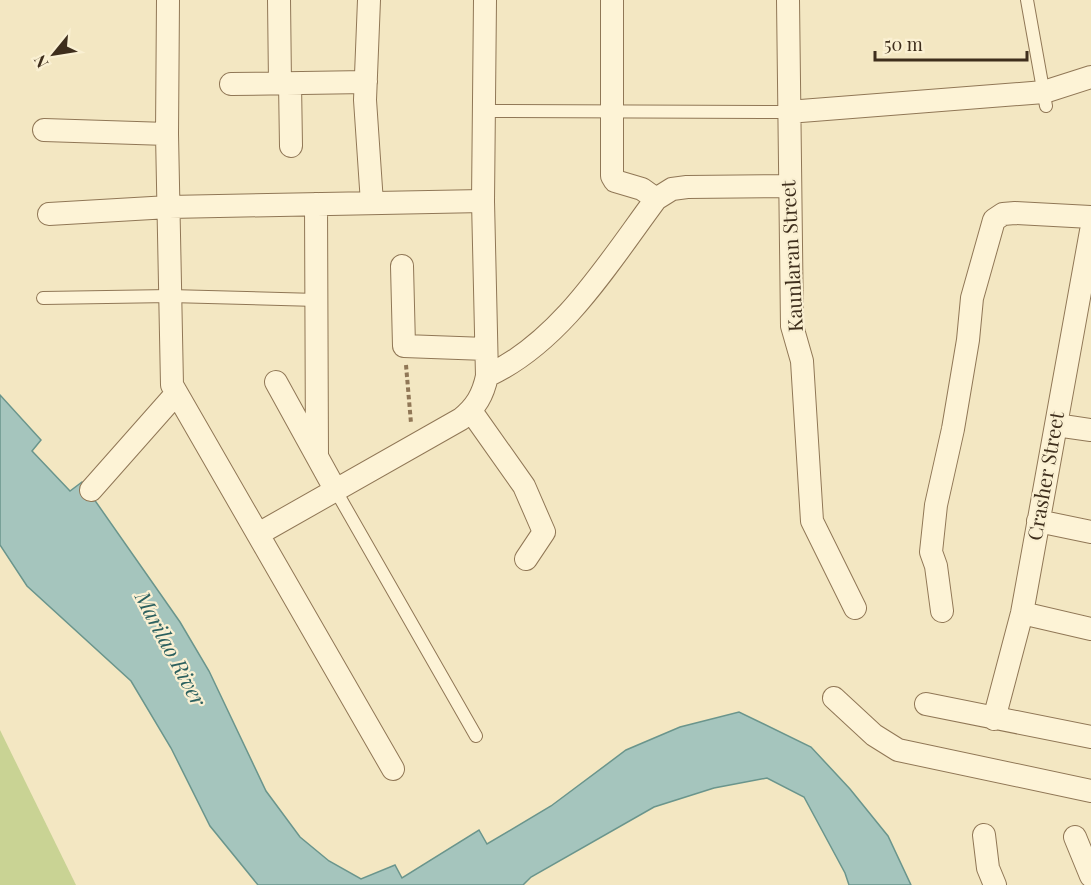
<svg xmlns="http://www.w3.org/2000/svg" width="1091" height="885" viewBox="0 0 1091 885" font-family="'Playfair Display',serif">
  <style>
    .green { fill: #c9d394 }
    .water { fill: #a5c5bd; stroke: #6a958c; stroke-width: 1.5 }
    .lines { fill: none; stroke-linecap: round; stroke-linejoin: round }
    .lane-casing { stroke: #907756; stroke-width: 14 }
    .street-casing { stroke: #907756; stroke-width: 24 }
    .path { stroke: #907756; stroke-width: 4; stroke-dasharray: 4.5 3; stroke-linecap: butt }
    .lane { stroke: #fdf3d6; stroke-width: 12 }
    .street { stroke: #fdf3d6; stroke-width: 22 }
    .labels { text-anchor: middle; stroke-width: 4.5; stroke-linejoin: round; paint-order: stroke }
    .street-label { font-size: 20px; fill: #3e2e1c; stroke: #faf0d2 }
    .water-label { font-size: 21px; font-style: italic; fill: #2a5f5e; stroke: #faf0d2 }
  </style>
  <rect width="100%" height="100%" fill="#f3e7c2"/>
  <path class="green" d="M0,730L76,885H0Z"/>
  <path class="water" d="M0,395L41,440L32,451L70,491L82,482L180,622L209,671L266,791L300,837L329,861L361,879L395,865L402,878L479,830L487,844L551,806L626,750L680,727L739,712L811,747L850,789L888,836L911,885H849L845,873L804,797L767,778L714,788L654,807L531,877L523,885H258L210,826L171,748L131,681L27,586L0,545Z"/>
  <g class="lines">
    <g class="lane-casing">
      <path id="lane" d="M1027,0L1046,106
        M484,111L788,112
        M43,298L170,296L317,300
        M336,491L476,736"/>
    </g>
    <g class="street-casing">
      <path id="street" d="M168,0L167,134L172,385L393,769
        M279,0L280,83
        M369,0L365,100L372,203
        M612,0V176L615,181L642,189L656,199
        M788,0L792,326L802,361L812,521L855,608
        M290,83L291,146
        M231,84L366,82
        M788,112L1044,92L1091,77
        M44,130L167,134
        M316,204L317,456
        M49,214L169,207L483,201
        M402,266L404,346L486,349
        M487,376C561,342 609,262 656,199L672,189L687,187L789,186
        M276,382L336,491
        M471,411L524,486L544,532L526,559
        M1056,425L1091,430
        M91,490L175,395
        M1038,521L1091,532
        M260,533L461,419C476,407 483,395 487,376L483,201L485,0
        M942,611L936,566L931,552L936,505L953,429L968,340L972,298L994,220L1003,214L1015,213L1091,217
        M1022,613L1091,629
        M834,698L874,735L898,750L1091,791
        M926,704L1091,737
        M994,719L1022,613L1091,231
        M984,835L988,868L995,885
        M1075,837L1091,876"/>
    </g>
    <path class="path" d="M406,365L411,423"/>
    <use href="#lane" class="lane"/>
    <use href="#street" class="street"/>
  </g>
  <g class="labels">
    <g class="street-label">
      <text transform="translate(792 256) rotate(-93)" y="7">Kaunlaran Street</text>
      <text transform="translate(1046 476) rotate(-80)" y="7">Crasher Street</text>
    </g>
    <g class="water-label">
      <text transform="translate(170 649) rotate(62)" y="7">Marilao River</text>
    </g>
  </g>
  <g transform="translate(54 54) rotate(240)" stroke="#faf0d2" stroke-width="4.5" paint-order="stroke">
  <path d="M0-4.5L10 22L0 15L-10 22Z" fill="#3e2e1c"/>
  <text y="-9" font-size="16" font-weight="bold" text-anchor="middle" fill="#3e2e1c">N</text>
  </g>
  <path d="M875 51v9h152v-9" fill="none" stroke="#3e2e1c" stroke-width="3"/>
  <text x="884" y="51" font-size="18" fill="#3e2e1c" stroke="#faf0d2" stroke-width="4.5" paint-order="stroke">50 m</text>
</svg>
